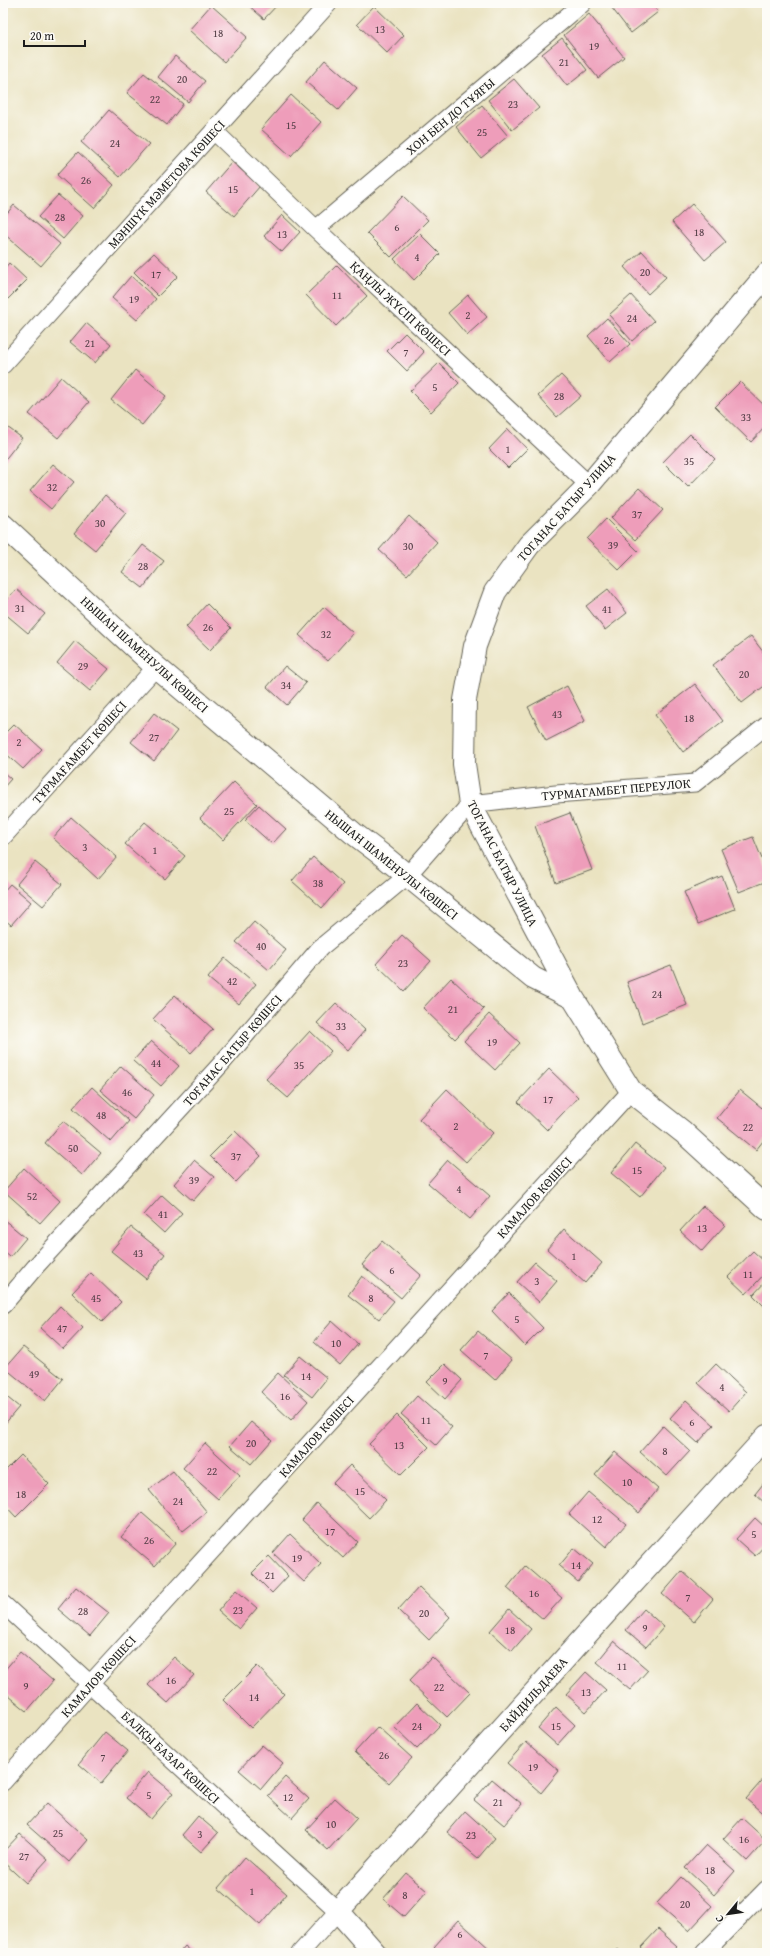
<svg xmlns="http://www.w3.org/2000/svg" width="770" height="1956" viewBox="0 0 770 1956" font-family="'Gentium Book Plus',serif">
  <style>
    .building { fill: #ee9dba }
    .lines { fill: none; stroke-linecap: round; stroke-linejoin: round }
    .minor-casing { stroke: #646256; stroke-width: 19 }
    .tertiary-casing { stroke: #646256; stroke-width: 24 }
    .minor { stroke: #fff; stroke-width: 17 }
    .tertiary { stroke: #fff; stroke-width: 22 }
    .labels { text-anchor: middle; stroke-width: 4; stroke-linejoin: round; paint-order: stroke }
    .number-label { font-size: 11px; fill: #503c44 }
    .street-label { font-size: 13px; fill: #1c1c1c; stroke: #fdfcf7 }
  </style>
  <rect width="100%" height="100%" fill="#fdfcf7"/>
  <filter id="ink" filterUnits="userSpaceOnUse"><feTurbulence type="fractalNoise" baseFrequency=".025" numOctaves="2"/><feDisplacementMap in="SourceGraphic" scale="8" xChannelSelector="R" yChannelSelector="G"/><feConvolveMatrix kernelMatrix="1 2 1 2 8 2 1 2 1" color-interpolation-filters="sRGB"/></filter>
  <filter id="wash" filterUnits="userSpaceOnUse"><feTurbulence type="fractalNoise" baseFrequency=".012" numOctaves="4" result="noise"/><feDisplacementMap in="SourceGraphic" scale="16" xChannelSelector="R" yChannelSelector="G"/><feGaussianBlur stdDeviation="0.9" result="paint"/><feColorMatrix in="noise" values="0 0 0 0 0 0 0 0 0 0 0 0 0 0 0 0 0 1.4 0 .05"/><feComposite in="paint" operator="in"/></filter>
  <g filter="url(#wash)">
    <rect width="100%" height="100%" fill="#eae3c1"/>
    <g id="blocks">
      <path class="building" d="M246,3H279L264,19Z
        M608,3H651L658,12L631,33Z
        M211,5L247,37L224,62L189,30Z
        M374,6L404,35L387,53L357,24Z
        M589,14L624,57L598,78L564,35Z
        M562,38L587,70L567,86L542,54Z
        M175,56L205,81L188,102L158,77Z
        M325,60L357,88L338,110L306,82Z
        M144,73L183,104L167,125L127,93Z
        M514,79L539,108L512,130L488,100Z
        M291,95L321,122L291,156L261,129Z
        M482,105L508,136L481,158L456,127Z
        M109,110L149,144L120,177L81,142Z
        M78,152L114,185L94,208L57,175Z
        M232,162L260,186L234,216L206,192Z
        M58,195L83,216L63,239L38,217Z
        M403,196L428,220L391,257L367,233Z
        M692,204L726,242L705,260L672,222Z
        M14,205L60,244L41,266L3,233V218Z
        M282,215L300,232L282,252L264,236Z
        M420,234L440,254L414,280L394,259Z
        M642,251L666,277L648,294L624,267Z
        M154,253L178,276L158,296L134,272Z
        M9,263L27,280L8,299L3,294V270Z
        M337,265L367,296L336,326L306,295Z
        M131,276L156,299L137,320L112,298Z
        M468,295L487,317L467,335L448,313Z
        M631,295L654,321L632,341L609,315Z
        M607,318L630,344L610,362L588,336Z
        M86,323L111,344L95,363L70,342Z
        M405,333L424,352L407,371L387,351Z
        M439,363L459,383L431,412L410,391Z
        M135,370L166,396L142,425L111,400Z
        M561,375L581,396L557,417L538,396Z
        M61,377L89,402L58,438L29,414Z
        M740,382L767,408V425L751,442L715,407Z
        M3,424L22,438L3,462Z
        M508,429L527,449L508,468L489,449Z
        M690,434L715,459L688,487L663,462Z
        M53,464L74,482L51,509L30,491Z
        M639,488L663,510L635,540L611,518Z
        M105,495L126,513L95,550L74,533Z
        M409,516L437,542L407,575L379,550Z
        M606,519L638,551L619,570L587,539Z
        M143,545L164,561L143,588L122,572Z
        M16,589L45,614L28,633L3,612V604Z
        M608,589L627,613L605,630L586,606Z
        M207,604L231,628L210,650L186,627Z
        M324,607L353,633L328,661L299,635Z
        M751,636L767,657V684L742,703L713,665Z
        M75,641L109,669L90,691L57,663Z
        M285,666L306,683L287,705L267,687Z
        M695,684L723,721L683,752L655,715Z
        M567,686L585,721L546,741L528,707Z
        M154,713L177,731L154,761L131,742Z
        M14,724L42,749L23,769L3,751V735Z
        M3,772L11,779L3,788Z
        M234,782L257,804L223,840L200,818Z
        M259,805L286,829L272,844L245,820Z
        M570,813L592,870L556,883L535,826Z
        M71,817L117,857L98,879L53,838Z
        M145,822L185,856L165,879L125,844Z
        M753,837L767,871V881L739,892L721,849Z
        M313,857L343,884L322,908L292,881Z
        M35,862L62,884L43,906L17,884Z
        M722,876L735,909L698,924L684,892Z
        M10,884L31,902L11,925L3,918V892Z
        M254,922L286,950L269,970L236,942Z
        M402,935L431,961L404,991L376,964Z
        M225,958L256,984L239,1004L208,978Z
        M671,965L687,1005L642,1023L627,982Z
        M451,978L484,1009L455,1039L423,1008Z
        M175,995L213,1029L191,1053L153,1019Z
        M336,1003L365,1030L348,1050L317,1023Z
        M489,1014L520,1043L495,1070L464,1041Z
        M310,1031L331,1051L288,1098L266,1079Z
        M151,1041L179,1066L161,1086L133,1061Z
        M121,1066L154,1095L134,1119L100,1090Z
        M549,1069L578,1097L547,1130L518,1102Z
        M92,1087L129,1121L111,1142L73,1108Z
        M447,1089L493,1133L466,1162L419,1119Z
        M740,1090L767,1112V1136L756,1150L717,1118Z
        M63,1121L101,1153L82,1175L45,1143Z
        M235,1131L261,1156L236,1182L210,1156Z
        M635,1144L664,1167L640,1197L611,1173Z
        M194,1160L214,1177L193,1201L174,1184Z
        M448,1160L490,1196L470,1219L428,1183Z
        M24,1168L60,1201L40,1223L4,1191Z
        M162,1195L182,1213L164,1233L144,1215Z
        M703,1206L725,1225L702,1251L680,1231Z
        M3,1219L26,1238L10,1257L3,1251Z
        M131,1227L165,1254L146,1279L111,1251Z
        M564,1229L602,1263L585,1283L547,1249Z
        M382,1241L421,1275L401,1298L362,1265Z
        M753,1251L767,1264V1271L746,1294L728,1277Z
        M535,1262L557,1281L539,1302L517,1282Z
        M91,1273L121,1302L102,1322L72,1293Z
        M362,1276L394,1301L379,1319L348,1295Z
        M767,1280V1309L753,1295Z
        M509,1293L543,1328L525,1346L492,1311Z
        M60,1306L83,1328L63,1349L40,1328Z
        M332,1321L358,1344L340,1365L314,1342Z
        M478,1331L512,1360L495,1380L461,1350Z
        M23,1347L63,1379L45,1401L5,1368Z
        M300,1356L327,1378L312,1397L284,1375Z
        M445,1364L462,1380L445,1399L427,1382Z
        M716,1364L746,1392L729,1411L698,1383Z
        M278,1373L308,1401L291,1420L261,1392Z
        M3,1394L19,1407L3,1426Z
        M417,1396L452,1427L436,1445L401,1414Z
        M686,1400L714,1425L698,1443L670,1418Z
        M397,1415L429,1447L401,1475L369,1444Z
        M251,1422L272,1440L251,1464L230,1446Z
        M663,1426L690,1451L667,1476L640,1452Z
        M205,1443L240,1475L218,1499L183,1468Z
        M615,1452L658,1489L639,1513L595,1475Z
        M21,1455L49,1484L16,1517L3,1503V1473Z
        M350,1465L386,1500L369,1518L333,1483Z
        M173,1471L207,1512L183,1531L149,1490Z
        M767,1479V1505L755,1494Z
        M588,1492L626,1524L606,1547L569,1514Z
        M317,1503L358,1542L343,1558L302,1520Z
        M142,1513L176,1543L155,1566L121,1537Z
        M755,1518L767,1529V1543L755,1556L736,1539Z
        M290,1534L321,1564L304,1582L273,1553Z
        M574,1548L593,1564L578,1582L559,1566Z
        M269,1556L288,1576L272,1593L252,1573Z
        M525,1566L562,1598L543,1619L507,1588Z
        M682,1571L713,1599L694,1622L662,1594Z
        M76,1587L109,1613L90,1636L58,1609Z
        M419,1587L450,1617L429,1640L398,1610Z
        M236,1590L257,1608L239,1629L218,1611Z
        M509,1609L531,1629L512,1651L490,1631Z
        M644,1609L664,1627L646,1647L626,1630Z
        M614,1641L648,1670L630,1690L597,1662Z
        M20,1652L53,1681L27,1711L3,1691V1672Z
        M174,1657L194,1675L168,1703L148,1685Z
        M432,1657L470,1693L447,1717L409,1681Z
        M257,1666L284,1694L251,1728L223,1700Z
        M586,1672L606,1690L586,1712L566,1694Z
        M417,1703L440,1725L417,1749L394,1727Z
        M556,1707L575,1725L557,1745L538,1728Z
        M378,1727L412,1758L389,1783L355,1752Z
        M105,1732L128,1751L101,1783L79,1764Z
        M526,1742L559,1771L541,1793L507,1763Z
        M262,1745L283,1763L261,1789L239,1770Z
        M148,1772L173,1793L151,1819L126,1798Z
        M767,1775V1817L746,1799Z
        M285,1777L309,1799L292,1818L268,1796Z
        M492,1779L522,1804L504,1825L474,1800Z
        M335,1798L357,1818L328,1850L306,1830Z
        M47,1803L88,1840L69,1862L27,1825Z
        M465,1811L495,1838L478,1858L447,1832Z
        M198,1816L218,1833L201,1852L182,1835Z
        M742,1818L766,1840L747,1861L723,1839Z
        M20,1834L48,1859L26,1883L3,1862V1852Z
        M706,1845L735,1871L714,1895L685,1868Z
        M245,1857L287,1894L260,1925L218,1888Z
        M406,1873L427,1891L404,1917L383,1899Z
        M681,1877L712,1906L689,1931L657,1903Z
        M458,1920L491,1950L489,1953H441L434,1947Z
        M658,1929L677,1946L670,1953H647L641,1947Z
        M185,1946L193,1953H179Z
        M618,1949L622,1953H615Z"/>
    </g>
  </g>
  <g filter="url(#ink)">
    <use href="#blocks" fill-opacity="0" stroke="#646256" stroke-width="1"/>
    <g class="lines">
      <g class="minor-casing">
        <path id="minor" d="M214,131L316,229L589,485
          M316,229L583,3
          M3,365L329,3
          M3,837L156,667
          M3,1305L36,1266L222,1063L320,948L407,876L470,804L556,794L695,783L767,725
          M3,1604L338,1911L300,1953
          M3,1782L91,1683L631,1091
          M704,1953L767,1889"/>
      </g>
      <g class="tertiary-casing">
        <path id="tertiary" d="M767,274L589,485L529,545L495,592L475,646L465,700L464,764L470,804L573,998L631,1091L683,1132L767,1209
          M3,525L156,667L353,833L382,855L533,978L573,998
          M375,1953L338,1911L605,1614L767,1436"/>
      </g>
      <use href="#minor" class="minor"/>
      <use href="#tertiary" class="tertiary"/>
    </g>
  </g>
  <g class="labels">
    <g class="number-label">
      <text x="380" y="33">13</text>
      <text x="218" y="37">18</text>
      <text x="594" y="50">19</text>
      <text x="564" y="66">21</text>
      <text x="182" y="83">20</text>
      <text x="155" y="103">22</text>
      <text x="513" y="108">23</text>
      <text x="291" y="129">15</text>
      <text x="482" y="136">25</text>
      <text x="115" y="147">24</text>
      <text x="86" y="184">26</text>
      <text x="233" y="193">15</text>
      <text x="60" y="221">28</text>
      <text x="397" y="231">6</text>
      <text x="699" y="236">18</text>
      <text x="282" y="238">13</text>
      <text x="417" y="261">4</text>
      <text x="645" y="276">20</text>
      <text x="156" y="278">17</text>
      <text x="337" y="299">11</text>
      <text x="134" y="303">19</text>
      <text x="468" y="319">2</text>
      <text x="632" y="322">24</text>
      <text x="609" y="344">26</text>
      <text x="90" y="347">21</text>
      <text x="406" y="356">7</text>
      <text x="435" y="391">5</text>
      <text x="559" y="400">28</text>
      <text x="746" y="421">33</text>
      <text x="508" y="453">1</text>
      <text x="689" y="465">35</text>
      <text x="52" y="491">32</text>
      <text x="637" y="518">37</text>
      <text x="100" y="527">30</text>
      <text x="613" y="549">39</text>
      <text x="408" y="550">30</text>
      <text x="143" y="570">28</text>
      <text x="20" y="612">31</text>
      <text x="607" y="613">41</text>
      <text x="208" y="631">26</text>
      <text x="326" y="638">32</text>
      <text x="83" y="670">29</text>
      <text x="744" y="678">20</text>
      <text x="286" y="689">34</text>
      <text x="557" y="718">43</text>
      <text x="689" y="722">18</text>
      <text x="154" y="741">27</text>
      <text x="19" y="746">2</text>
      <text x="229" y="815">25</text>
      <text x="85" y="851">3</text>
      <text x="155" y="854">1</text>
      <text x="318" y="887">38</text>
      <text x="261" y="950">40</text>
      <text x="403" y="967">23</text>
      <text x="232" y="985">42</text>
      <text x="657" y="998">24</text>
      <text x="453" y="1013">21</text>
      <text x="341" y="1030">33</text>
      <text x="492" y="1046">19</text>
      <text x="156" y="1067">44</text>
      <text x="299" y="1069">35</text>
      <text x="127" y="1096">46</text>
      <text x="548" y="1103">17</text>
      <text x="101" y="1119">48</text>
      <text x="456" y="1130">2</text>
      <text x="748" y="1131">22</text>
      <text x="73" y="1152">50</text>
      <text x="236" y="1160">37</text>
      <text x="637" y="1174">15</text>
      <text x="194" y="1184">39</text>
      <text x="459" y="1193">4</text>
      <text x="32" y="1200">52</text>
      <text x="163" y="1218">41</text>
      <text x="702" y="1232">13</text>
      <text x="138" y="1257">43</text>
      <text x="574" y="1260">1</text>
      <text x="392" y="1274">6</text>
      <text x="748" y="1278">11</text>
      <text x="537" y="1285">3</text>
      <text x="96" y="1302">45</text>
      <text x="371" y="1302">8</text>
      <text x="517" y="1323">5</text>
      <text x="62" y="1332">47</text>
      <text x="336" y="1347">10</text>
      <text x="486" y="1359">7</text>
      <text x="34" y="1378">49</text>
      <text x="306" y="1380">14</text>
      <text x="445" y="1385">9</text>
      <text x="722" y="1391">4</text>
      <text x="285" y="1400">16</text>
      <text x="426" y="1424">11</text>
      <text x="692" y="1426">6</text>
      <text x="251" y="1447">20</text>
      <text x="399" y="1449">13</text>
      <text x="665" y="1455">8</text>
      <text x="212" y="1475">22</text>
      <text x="627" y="1486">10</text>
      <text x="360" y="1495">15</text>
      <text x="21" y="1498">18</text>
      <text x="178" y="1505">24</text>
      <text x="597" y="1523">12</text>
      <text x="330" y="1535">17</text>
      <text x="754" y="1538">5</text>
      <text x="149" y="1544">26</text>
      <text x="297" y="1562">19</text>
      <text x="576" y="1569">14</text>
      <text x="270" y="1579">21</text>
      <text x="534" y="1597">16</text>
      <text x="688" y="1601">7</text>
      <text x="238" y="1614">23</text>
      <text x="83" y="1615">28</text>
      <text x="424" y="1617">20</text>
      <text x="645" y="1632">9</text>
      <text x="510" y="1634">18</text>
      <text x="622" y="1670">11</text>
      <text x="171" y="1684">16</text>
      <text x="26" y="1690">9</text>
      <text x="439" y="1691">22</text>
      <text x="586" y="1696">13</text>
      <text x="254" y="1701">14</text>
      <text x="417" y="1730">24</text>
      <text x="556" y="1730">15</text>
      <text x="384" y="1759">26</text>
      <text x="103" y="1761">7</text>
      <text x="533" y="1771">19</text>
      <text x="149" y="1799">5</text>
      <text x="288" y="1801">12</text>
      <text x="498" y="1806">21</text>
      <text x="331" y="1828">10</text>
      <text x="58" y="1837">25</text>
      <text x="200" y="1838">3</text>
      <text x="471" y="1839">23</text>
      <text x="744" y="1843">16</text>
      <text x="24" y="1860">27</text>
      <text x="710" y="1874">18</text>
      <text x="252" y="1895">1</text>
      <text x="405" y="1899">8</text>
      <text x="685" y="1908">20</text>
      <text x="460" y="1938">6</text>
    </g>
    <g class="street-label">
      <text transform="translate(450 116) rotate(-40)" y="5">ХОН БЕН ДО ТҰЯҒЫ</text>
      <text transform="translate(166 184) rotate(-48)" y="5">МӘНШҮК МӘМЕТОВА КӨШЕСІ</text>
      <text transform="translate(401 308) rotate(43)" y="5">ҚАҢЛЫ ЖҮСІП КӨШЕСІ</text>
      <text transform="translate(566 507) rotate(-48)" y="5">ТОГАНАС БАТЫР УЛИЦА</text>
      <text transform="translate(145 654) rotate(42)" y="5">НЫШАН ШАМЕНУЛЫ КӨШЕСІ</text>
      <text transform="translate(79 752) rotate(-48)" y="5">ТҰРМАҒАМБЕТ КӨШЕСІ</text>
      <text transform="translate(616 789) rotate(-5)" y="5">ТУРМАГАМБЕТ ПЕРЕУЛОК</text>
      <text transform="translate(503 863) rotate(63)" y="5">ТОГАНАС БАТЫР УЛИЦА</text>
      <text transform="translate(392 864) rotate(39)" y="5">НЫШАН ШАМЕНУЛЫ КӨШЕСІ</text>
      <text transform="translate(232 1050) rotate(-49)" y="5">ТОҒАНАС БАТЫР КӨШЕСІ</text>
      <text transform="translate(534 1197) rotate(-48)" y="5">КАМАЛОВ КӨШЕСІ</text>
      <text transform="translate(316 1436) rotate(-48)" y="5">КАМАЛОВ КӨШЕСІ</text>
      <text transform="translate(98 1676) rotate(-48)" y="5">КАМАЛОВ КӨШЕСІ</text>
      <text transform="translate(533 1694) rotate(-48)" y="5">БАЙДИЛЬДАЕВА</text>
      <text transform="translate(171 1757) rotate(43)" y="5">БАЛҚЫ БАЗАР КӨШЕСІ</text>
    </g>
  </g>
  <rect width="770" height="1956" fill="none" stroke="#fdfcf7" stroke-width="16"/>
  <g transform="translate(728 1914) rotate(241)" stroke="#fdfcf7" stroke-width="3" paint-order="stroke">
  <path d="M0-3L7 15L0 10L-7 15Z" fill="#1c1c1c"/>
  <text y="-6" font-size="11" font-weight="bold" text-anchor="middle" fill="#1c1c1c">С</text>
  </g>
  <path d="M24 40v6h61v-6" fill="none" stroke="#1c1c1c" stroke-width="2"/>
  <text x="30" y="40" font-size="12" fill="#1c1c1c" stroke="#fdfcf7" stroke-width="3" paint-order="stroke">20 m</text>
</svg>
